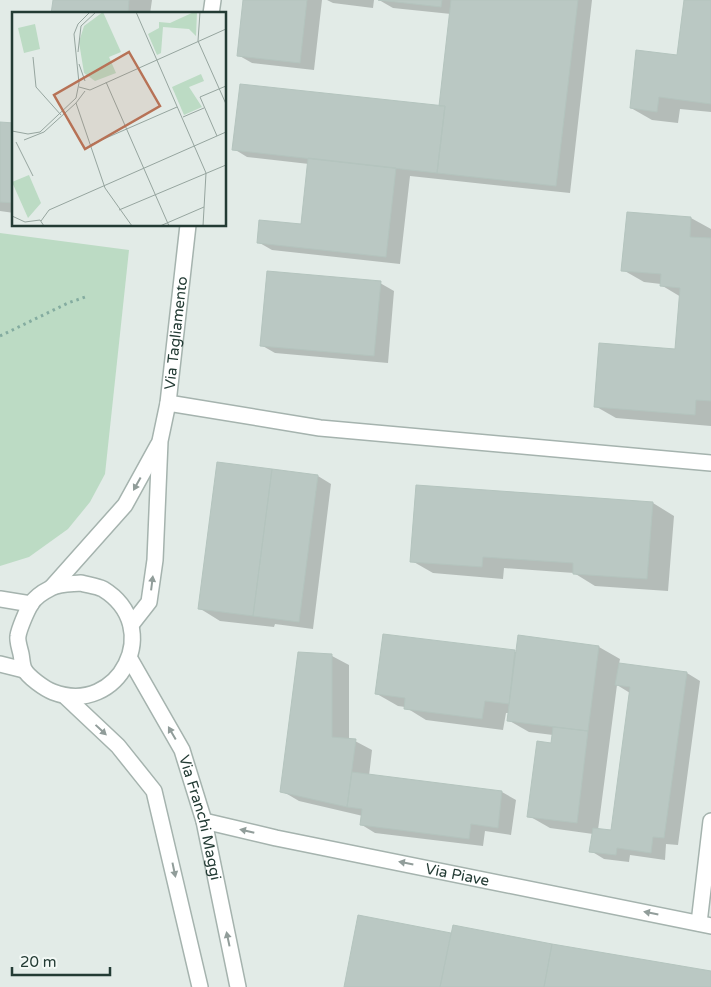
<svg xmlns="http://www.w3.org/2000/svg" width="711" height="987" viewBox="0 0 711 987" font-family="'Varela Round',sans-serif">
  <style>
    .green { fill: #bcdbc4 }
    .shadow { fill: #0003; fill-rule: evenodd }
    .building { fill: #bac8c3; stroke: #b4c4be }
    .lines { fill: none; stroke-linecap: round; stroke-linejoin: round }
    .minor-casing { stroke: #a5b3ae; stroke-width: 18 }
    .path { stroke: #84aca0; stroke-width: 3; stroke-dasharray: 2.5 4; stroke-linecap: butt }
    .minor { stroke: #fff; stroke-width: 15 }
    .oneway { fill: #919d9a }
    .labels { text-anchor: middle; stroke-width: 4.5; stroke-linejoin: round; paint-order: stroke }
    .street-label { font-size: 15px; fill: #233b34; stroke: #f2f8f5 }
    .inset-road { fill: none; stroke: #96a59f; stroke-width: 1 }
    .view { fill: #b77256; fill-opacity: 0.15; stroke: #b77256; stroke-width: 2.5 }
    .inset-edge { fill: none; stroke: #233b34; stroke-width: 2.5 }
  </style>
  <rect width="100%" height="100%" fill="#e2ebe7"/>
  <path class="green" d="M0,233L129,250L105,474L90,502L68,529L29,557L0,566Z"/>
  <path class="shadow" d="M54,0H152L150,14H53Z
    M244,0H322L314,70L252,63L238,55Z
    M327,0H374L373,8L333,3Z
    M379,0H592L570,193L410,176L400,264L272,250L258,242L302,225L309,164L247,157L234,149L440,107L451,14L393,8Z
    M685,0H711V112L680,109L678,123L652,120L631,108L678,56Z
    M0,123L14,124V213L0,211Z
    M628,213L691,218L711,229V426L616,418L595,406L677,350L681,297L661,285V284L644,282L623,270Z
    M380,283L394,291L388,363L275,353L261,345Z
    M318,476L331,484L313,629L275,624L274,627L220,621L199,608Z
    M653,503L674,516L668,591L595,586L574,573L504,568L503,579L433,573L412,561Z
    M384,635L516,652L599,647L620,659L619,664L687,673L700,681L678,845L666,844L665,860L630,855L629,862L604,859L591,851L593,834L550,828L529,816L552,744L553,735L529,732L508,720L509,713H506L503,730L426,720L405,707L398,706L377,694ZM617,685L630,693L612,832L598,830Z
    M332,656L349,665V740L355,741L372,750L369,776L502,792L516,800L511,835L485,831L483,846L375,833L362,825L363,816L299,801L282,791Z"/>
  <path class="building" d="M53,0H129L128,14H51Z
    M243,0H307L300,63L237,56Z
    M378,0H442L441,7Z
    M451,0H578L556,186L437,173L445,106H439Z
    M684,0H711V104L659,97L657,112L630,108L636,50L677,55Z
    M240,84L445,106L437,173L232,150Z
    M0,122L14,123V203L0,202Z
    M308,158L396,168L386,257L257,243L259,220L301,224Z
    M627,212L691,217L690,237L711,238V401L696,400L695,415L594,407L599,343L675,349L680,288L660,286L661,274L621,271Z
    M267,271L381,281L374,356L260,346Z
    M217,462L272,469L253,616L198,609Z
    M272,469L318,475L299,622L253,616Z
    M416,485L653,502L647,579L573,574V563L483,557L482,567L410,562Z
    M383,634L515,650L509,704L485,701L482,719L404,709L405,698L375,694Z
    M518,635L599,646L588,731L507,721Z
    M298,652L332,654V737L356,739L347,807L280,792Z
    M619,663L687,672L664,838L653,837L651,853L617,848L616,855L589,852L593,828L611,830L630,687L615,685Z
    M553,727L588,731L577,823L527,817L537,741L551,743Z
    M352,772L502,791L498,828L471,824L469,839L360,825L362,809L347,807Z
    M358,915L451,933L440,987H344Z
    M453,925L552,944L544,987H440Z
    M552,944L711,971V987H544Z"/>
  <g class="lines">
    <g class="minor-casing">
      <g id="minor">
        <path d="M211,14L213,0"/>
        <path d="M168,403L320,428L711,463"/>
        <path d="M81,583C88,585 97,586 103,589C165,627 119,717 53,692C45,689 28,677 24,669C22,665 22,659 21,654C20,649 17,641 18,636C19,629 27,610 31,604C35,597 45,591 51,588C60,583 72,584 81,583Z"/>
        <path d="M52,587L125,505L158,445"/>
        <path d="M0,599L31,604"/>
        <path id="s1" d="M131,625L149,602L155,560L160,441L168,403L188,225"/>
        <path id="s2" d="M130,659L182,750L204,821L238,987"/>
        <path d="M0,664L24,670"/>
        <path d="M66,697L118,746L154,791L200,987"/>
        <path id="s3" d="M204,821L276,838L711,926"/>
        <path d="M699,923L711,821"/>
      </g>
    </g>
    <path class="path" d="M0,336L68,303L88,296"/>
    <use href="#minor" class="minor"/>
  </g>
  <defs><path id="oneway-solid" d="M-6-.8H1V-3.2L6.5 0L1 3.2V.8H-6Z" transform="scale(1.25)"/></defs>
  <g class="oneway">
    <use href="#oneway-solid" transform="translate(137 484) rotate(119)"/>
    <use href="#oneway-solid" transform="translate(152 583) rotate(-83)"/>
    <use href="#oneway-solid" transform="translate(101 730) rotate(43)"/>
    <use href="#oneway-solid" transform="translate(172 733) rotate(-120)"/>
    <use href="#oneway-solid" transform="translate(247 831) rotate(-167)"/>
    <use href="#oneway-solid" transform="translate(406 863) rotate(-169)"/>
    <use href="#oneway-solid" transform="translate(174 870) rotate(78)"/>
    <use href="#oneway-solid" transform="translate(651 913) rotate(-169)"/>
    <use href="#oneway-solid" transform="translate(228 939) rotate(-102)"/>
  </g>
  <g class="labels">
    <g class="street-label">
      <text dy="5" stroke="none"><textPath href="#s1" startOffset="300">Via Tagliamento</textPath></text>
      <text dy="5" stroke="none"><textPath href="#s2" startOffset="175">Via Franchi Maggi</textPath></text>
      <text dy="5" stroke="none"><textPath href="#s3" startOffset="259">Via Piave</textPath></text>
    </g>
  </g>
  <g transform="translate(12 12)">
    <rect width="214" height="214" fill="#e2ebe7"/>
    <path d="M91,0L109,40L97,45L104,61L83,69L72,61L67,30L72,14ZM182,0H185L184,24L177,17L151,15L149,41L145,43L136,22L147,16V10L158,11ZM23,12L28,37L12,41L6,16ZM189,62L192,69L177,75L190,95L172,103L160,75ZM17,163L29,191L16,206L0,170Z" fill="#bcdbc4"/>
    <path class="inset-road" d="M124,0L194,161L191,214M188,0L186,29L214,92M66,40L69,14L84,0M21,45L24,75L49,103M67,52L73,69M94,70L157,214M67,75L78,78L214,17M64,91L93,176L120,214M171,105L192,96M0,119L16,122L28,120L64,86L67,71L62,22L66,12L78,0M205,124L188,85L214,74M12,128L32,120L64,91L73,79M4,130L21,164M78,133L165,95M107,198L214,153M0,204L13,210L28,208L32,214M29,209L37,198L214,120M148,214L192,195"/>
    <path class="view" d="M117,40L148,94L73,137L42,83Z"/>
    <rect width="214" height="214" class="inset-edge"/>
  </g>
  <path d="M12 967v8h98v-8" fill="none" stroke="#233b34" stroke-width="2.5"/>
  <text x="20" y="967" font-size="15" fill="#233b34" stroke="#f2f8f5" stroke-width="4" paint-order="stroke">20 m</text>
</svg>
